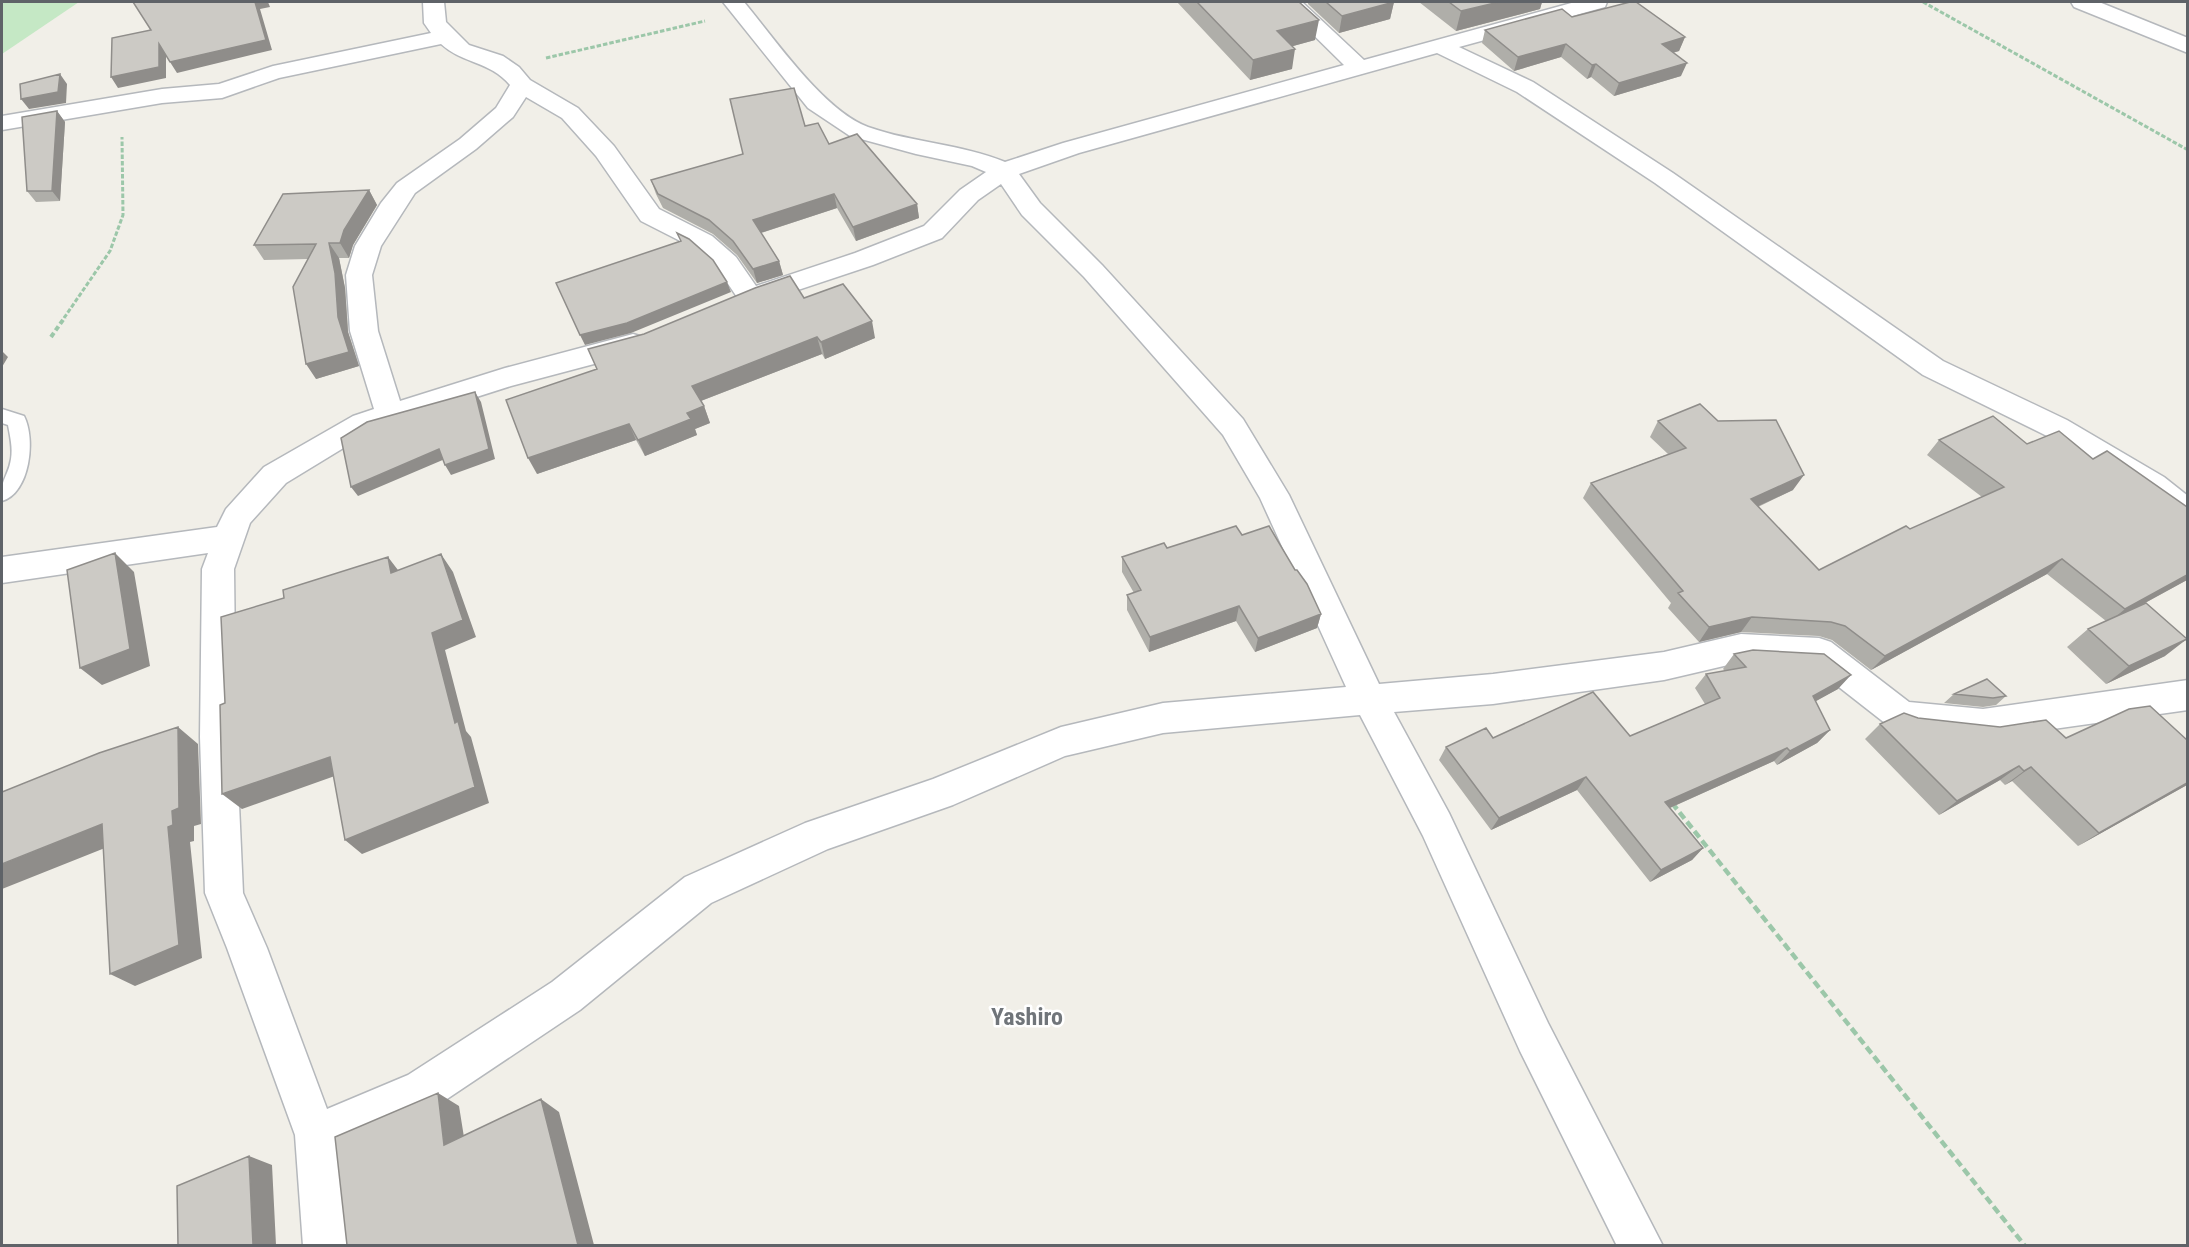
<svg xmlns="http://www.w3.org/2000/svg" width="2189" height="1247" viewBox="0 0 2189 1247" font-family="'Roboto Condensed',sans-serif">
  <style>
    .green { fill: #c5e8c5 }
    .lines { fill: none; stroke-linecap: round; stroke-linejoin: round }
    .service-casing { stroke: #b5b8bc; stroke-width: 3 }
    .minor-casing { stroke: #b5b8bc; stroke-width: 3 }
    .path-far2 { stroke: #9cc7a9; stroke-width: 3; stroke-dasharray: 4.5 2; stroke-linecap: butt }
    .path-far1 { stroke: #9cc7a9; stroke-width: 4; stroke-dasharray: 5 3; stroke-linecap: butt }
    .path { stroke: #9cc7a9; stroke-width: 4.5; stroke-dasharray: 8 4; stroke-linecap: butt }
    .service { fill: #fff; fill-rule: evenodd }
    .minor { fill: #fff; fill-rule: evenodd }
    .wall { fill: #afaea9 }
    .shaded-wall { fill: #8f8d8a }
    .building { fill: #cccac5; stroke: #8f8d8a; stroke-width: 1.5 }
    .labels { text-anchor: middle; stroke-width: 5; stroke-linejoin: round; paint-order: stroke }
    .near-quarter-label { font-size: 24px; font-weight: bold; fill: #70757a; stroke: #fff }
  </style>
  <rect width="100%" height="100%" fill="#f1efe8"/>
  <path class="green" d="M2,2H79L2,54Z"/>
  <g class="lines">
    <g class="service-casing">
      <path id="service" d="M2,409L24,416C36,439 30,493 2,501C0,478 8,478 11,459C13,448 10,436 8,425L2,423Z"/>
    </g>
    <g class="minor-casing">
      <path id="minor" d="M423,2H444L446,22L469,45L503,56L519,67L530,80L578,108L614,146L659,209L712,236L736,257L756,286L855,253L924,226L960,190L986,172L972,166L916,154L850,136L808,108L723,2H744C775,39 823,110 868,127C913,143 962,144 1005,162L1063,143L1344,65L1280,2H1302L1364,60L1575,2H1607L1605,7L1459,47L1533,82L1673,173L1943,361L2067,420L2164,477L2188,496V526L2177,522L2142,493L2047,436L1923,375L1655,183L1517,92L1437,53L1079,153L1019,174L1040,203L1102,265L1243,419L1289,495L1379,684L1493,674L1664,652L1741,634L1819,638L1831,642L1909,702L1983,709L2188,680V710L1983,739L1902,731L1890,727L1812,666L1741,662L1664,680L1493,704L1394,712L1449,813L1548,1023L1663,1246H1617L1520,1051L1423,836L1360,715L1163,733L1065,756L953,805L828,849L711,903L580,1010L438,1105L338,1147L347,1246H303L295,1135L227,948L205,893L200,737L202,569L208,553L2,583V557L217,527L226,509L264,467L353,416L374,409L350,331L346,275L355,246L381,203L397,183L460,139L496,108L510,85C490,61 463,64 441,44L279,78L222,98L162,103L2,130V116L162,89L219,84L273,66L431,33L424,23ZM526,97L562,118L596,156L641,221L694,248L718,269L741,303L750,306L873,265L942,238L978,200L1001,184L1022,215L1084,277L1223,435L1260,498L1346,687L1163,703L1061,727L933,779L805,823L685,877L552,982L408,1075L327,1109L267,948L243,893L236,737L234,569L250,523L286,483L373,430L511,386L643,351L647,344L643,337L633,334L505,368L400,401L378,331L372,275L381,246L415,193L476,149L513,117Z
        M2071,2H2099L2188,38V53L2074,7Z"/>
    </g>
    <path class="path-far2" d="M1923,2L2188,150
      M546,58L705,21
      M64,318L110,251L123,215L122,137"/>
    <path class="path-far1" d="M51,337L65,317"/>
    <path class="path" d="M1672,803L2025,1246"/>
    <use href="#service" class="service"/>
    <use href="#minor" class="minor"/>
  </g>
  <path class="wall" d="M1177,2H1299L1315,40L1293,46L1292,69L1250,80Z
    M1308,2H1394L1390,19L1339,33L1308,4Z
    M1419,2H1542L1540,9L1456,31Z
    M1572,17L1685,37L1679,51L1673,53L1681,76L1614,96L1591,77L1587,79L1561,57L1514,71L1482,43L1485,30Z
    M57,111L65,122L60,201L36,202L27,191Z
    M805,126L829,144L917,204L919,218L856,241L837,208L761,233L779,261L783,275L757,283L737,255L713,234L663,208L656,194L651,180L743,154Z
    M369,190L377,205L353,245L349,258H339L345,288L348,332L359,366L316,379L308,259L264,260L254,245Z
    M804,298L875,338L825,359L822,354L701,401L704,406L710,423L695,429L697,435L645,456L636,440L537,474L597,369L644,334Z
    M1658,421L1793,490L1758,507L1819,570L1982,497L1927,455L1939,440L2187,580L2136,608L2165,656L2106,684L2067,647L2088,629L2106,621L2047,574L1871,670L1832,640L1819,636L1741,632L1699,642L1668,608L1671,603L1583,498L1591,483L1668,454L1650,437Z
    M1242,535L1321,614L1317,628L1255,652L1236,621L1149,652L1127,610V595L1134,593L1122,572V557L1167,548Z
    M1734,654L1838,689L1815,701L1830,730L1817,743L1777,765L1774,761L1670,808L1703,848L1692,860L1650,882L1577,790L1491,830L1439,760L1446,747L1493,738L1630,736L1705,704L1695,688L1706,674L1725,671L1723,669Z
    M1954,694L2006,696L1996,705L1983,707L1944,703Z
    M1918,718L2066,738L2187,785L2078,846L2012,781L2005,785L2000,780L1939,815L1865,739L1880,724Z"/>
  <path class="shaded-wall" d="M255,2H268L270,7L260,9L272,50L177,73L170,62Z
    M1394,2L1390,19L1339,33L1342,16Z
    M1499,2H1542L1540,9L1456,31L1461,11Z
    M1319,20L1315,40L1275,51L1277,31Z
    M1685,37L1679,51L1656,57L1662,44Z
    M159,44L166,55V78L118,88L111,77Z
    M1566,44L1561,57L1514,71L1518,57Z
    M1295,49L1292,69L1250,80L1253,60Z
    M1687,63L1681,76L1614,96L1619,83Z
    M1596,64L1591,77L1587,79L1592,65Z
    M60,74L67,84L66,103L29,109L21,99Z
    M57,111L65,122L60,201L52,191Z
    M369,190L377,205L353,245L349,258L340,243L344,230Z
    M834,194L837,208L757,234L753,220Z
    M917,204L919,218L856,241L853,227Z
    M329,243L339,258L345,288L348,332L359,366L316,379L306,364L338,317Z
    M779,261L783,275L757,283L753,269Z
    M727,282L731,292L631,333L585,345L580,335Z
    M872,321L875,338L825,359L821,342Z
    M817,337L822,354L698,402L692,386Z
    M2,351L8,357L2,367Z
    M475,392L481,402L495,459L451,475L445,465Z
    M704,406L710,423L695,429L697,435L645,456L638,440L687,413Z
    M629,424L636,440L537,474L528,458Z
    M439,449L445,459L358,496L351,487Z
    M1804,475L1793,490L1741,514L1751,499Z
    M115,553L134,572L150,666L102,685L80,668Z
    M441,554L453,572L476,637L445,650L466,731L471,737L489,803L362,854L345,840L432,633Z
    M388,557L401,574L391,573Z
    M2062,559L2047,574L1871,670L1885,656Z
    M2187,575V580L2108,623L2125,609Z
    M1239,606L1236,621L1149,652L1150,637Z
    M1321,614L1317,628L1255,652L1258,638Z
    M1752,617L1741,632L1699,642L1709,627Z
    M2187,639L2165,656L2106,684L2129,666Z
    M1851,675L1838,689L1800,710L1813,696Z
    M178,727L198,744L201,824L194,826V841L190,842L202,958L135,986L110,974L168,827L172,811Z
    M1830,730L1817,743L1777,765L1790,751Z
    M1787,748L1774,761L1654,815L1665,802Z
    M330,757L346,772L242,809L222,794Z
    M2019,766L2000,780L1939,815L1957,801Z
    M2031,767L2012,781L2005,785L2024,771Z
    M1586,777L1577,790L1491,830L1499,818Z
    M2187,783V785L2078,846L2099,833Z
    M102,824L125,840L2,889V864Z
    M1703,848L1692,860L1650,882L1661,870Z
    M438,1093L459,1106L467,1156L444,1145Z
    M541,1099L559,1112L594,1245H578Z
    M249,1156L272,1165L276,1245H253Z"/>
  <path class="building" d="M133,2H255L266,40L170,62L159,44V67L111,77L112,38L151,30Z
    M1197,2H1299L1319,20L1277,31L1295,49L1253,60Z
    M1326,2H1394L1342,16Z
    M1449,2H1499L1461,11Z
    M1630,2H1636L1685,37L1662,44L1687,63L1619,83L1596,64L1592,65L1566,44L1518,57L1485,30L1562,9L1572,17Z
    M60,74L58,92L21,99L20,84Z
    M794,88L805,126L818,123L829,144L857,134L917,204L853,227L834,194L753,220L779,261L753,269L733,241L709,220L658,194L651,180L743,154L730,99Z
    M57,111L52,191H27L22,117Z
    M369,190L344,230L340,243H329L335,273L338,317L349,352L306,364L293,287L316,244L254,245L283,194Z
    M677,233L689,239L713,260L727,282L627,323L580,335L556,283L681,241Z
    M790,276L804,298L843,284L872,321L821,342L817,337L692,386L704,406L687,413L691,419L638,440L629,424L528,458L506,400L597,369L588,349L644,334L755,288Z
    M475,392L489,449L445,465L439,449L351,487L341,438L367,422Z
    M1700,404L1718,421L1776,420L1804,475L1751,499L1819,570L1906,526L1910,529L2004,487L1939,440L1993,416L2027,444L2059,431L2093,459L2107,451L2187,507V575L2125,609L2062,559L1885,656L1845,626L1831,622L1752,617L1709,627L1678,593L1683,591L1591,483L1686,448L1658,421Z
    M1236,526L1242,535L1269,526L1295,570H1297L1307,584L1321,614L1258,638L1239,606L1150,637L1127,595L1141,590L1122,557L1164,543L1167,548Z
    M115,553L130,649L80,668L67,570Z
    M441,554L463,620L432,633L455,723L458,721L475,787L345,840L330,757L222,794L220,705L225,703L221,617L284,598L283,590L388,557L391,573Z
    M2146,603L2187,639L2129,666L2088,629Z
    M1753,650L1824,654L1851,675L1813,696L1830,730L1790,751L1787,748L1665,802L1703,848L1661,870L1586,777L1499,818L1446,747L1486,728L1493,738L1593,692L1630,736L1720,698L1706,674L1746,667L1734,654Z
    M1987,679L2006,696L1993,698L1954,694Z
    M2150,706L2187,740V783L2099,833L2031,767L2024,771L2019,766L1957,801L1880,724L1904,713L1918,718L2000,727L2046,720L2066,738L2129,709Z
    M178,727L179,808L172,811L173,825L168,827L179,945L110,974L102,824L2,864V792L99,753Z
    M438,1093L444,1145L541,1099L578,1245H347L335,1137Z
    M249,1156L253,1245H178L177,1186Z"/>
  <g class="labels">
    <g class="near-quarter-label">
      <text x="1027" y="1025">Yashiro</text>
    </g>
  </g>
  <rect width="2189" height="1247" fill="none" stroke="#5f6368" stroke-width="6"/>
</svg>
